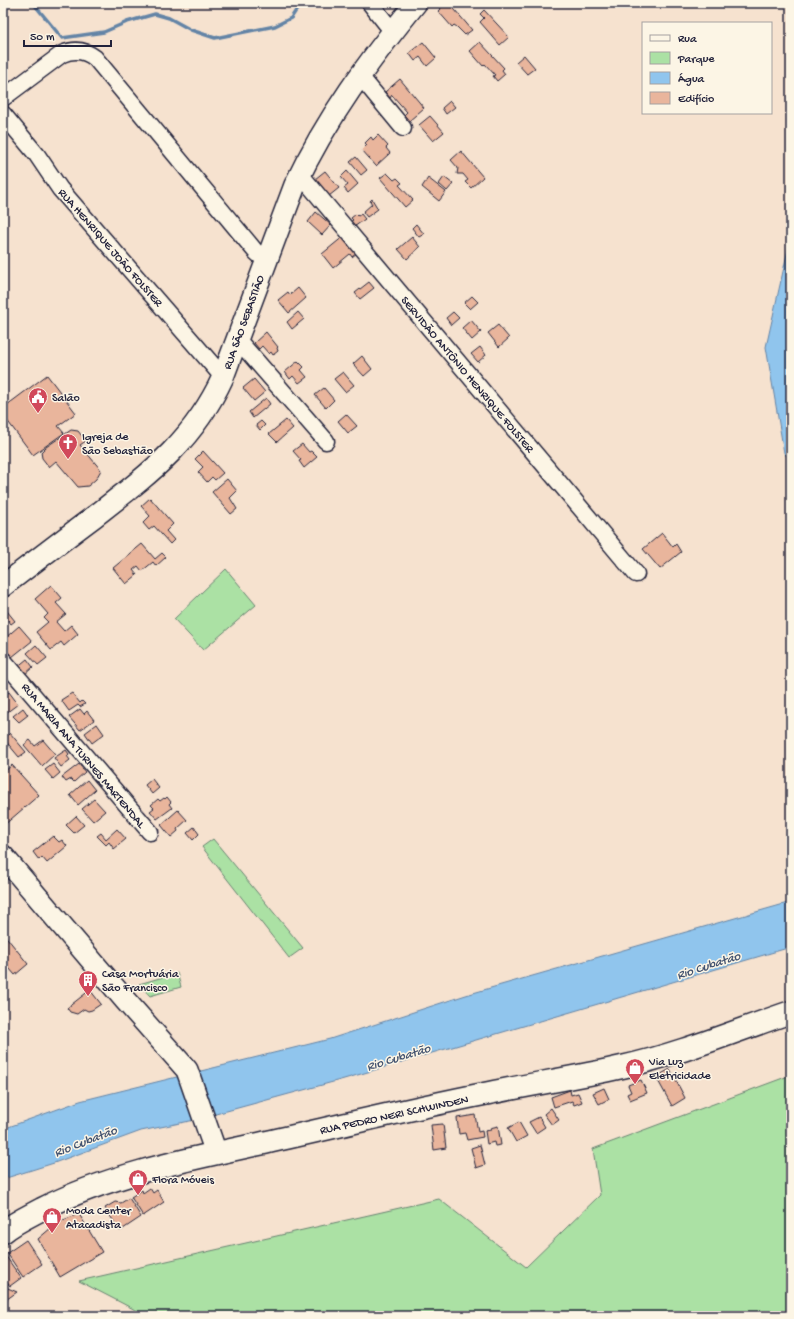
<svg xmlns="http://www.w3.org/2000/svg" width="794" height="1319" viewBox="0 0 794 1319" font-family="'Gochi Hand',sans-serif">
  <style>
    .green { fill: #abe1a4; stroke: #668270 }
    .water { fill: #90c5ed; stroke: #6484a6 }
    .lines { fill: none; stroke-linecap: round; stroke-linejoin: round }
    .stream { stroke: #6484a6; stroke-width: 3.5 }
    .building { fill: #e9b59c; stroke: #22223b }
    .minor-casing { stroke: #22223b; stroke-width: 19 }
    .major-casing { stroke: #22223b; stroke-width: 24 }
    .highway-casing { stroke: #22223b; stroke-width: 25 }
    .minor { stroke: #fcf5e5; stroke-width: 16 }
    .major { stroke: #fcf5e5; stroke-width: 21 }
    .highway { stroke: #fcf5e5; stroke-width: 22 }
    .labels { text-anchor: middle; stroke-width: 3; stroke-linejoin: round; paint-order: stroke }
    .street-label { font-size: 12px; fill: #22223b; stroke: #fcf5e5 }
    .poi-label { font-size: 12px; fill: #22223b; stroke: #fcf5e5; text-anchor: start }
    .water-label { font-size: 13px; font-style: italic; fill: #435370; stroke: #fcf5e5 }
  </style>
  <rect width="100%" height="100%" fill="#f6e2cf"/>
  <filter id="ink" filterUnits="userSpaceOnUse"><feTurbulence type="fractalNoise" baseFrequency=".025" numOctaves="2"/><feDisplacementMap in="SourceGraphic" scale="8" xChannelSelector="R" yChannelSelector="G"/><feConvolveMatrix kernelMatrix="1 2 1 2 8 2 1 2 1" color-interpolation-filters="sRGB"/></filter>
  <g filter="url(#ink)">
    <path class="green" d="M226,569L256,605L203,650L174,619Z
      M213,839L303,948L289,958L202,847Z
      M177,973L181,987L150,996L139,984Z
      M791,1075V1316H147L79,1281L439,1199L526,1267L600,1195L593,1149Z"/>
    <path class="water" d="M791,236V461L784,453L766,347Z
      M791,902V947L344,1079L190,1121L141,1131L54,1163L3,1179V1129L80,1101L330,1039L466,995Z"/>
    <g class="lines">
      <path class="stream" d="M33,3L62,38L104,32L127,22L155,14L169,18L191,30L215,38L275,26L291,18L301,3"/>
    </g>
    <path class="building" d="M446,3H449L472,30L465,35L457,27L454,25L452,27L438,11Z
      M484,10L509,37L500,45L480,22L484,18L480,14Z
      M423,42L436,58L427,66L420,57L415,61L409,53Z
      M480,42L504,68L502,70L505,74L497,81L493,76L495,75L485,64L483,66L470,51Z
      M524,55L535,68L527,74L516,62Z
      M400,79L424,108L409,121L404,115L407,112L392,95L390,98L385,92Z
      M450,101L455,107L446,114L442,108Z
      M430,116L444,132L433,141L419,125Z
      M378,135L388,146L386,148L390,153L376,166L362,150L367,145L365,143L371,137L373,140Z
      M461,151L483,177L471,188L465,182L468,180L463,174H457L458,168L451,160Z
      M356,157L367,170L361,175L350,162Z
      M325,171L339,188L329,196L315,179Z
      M347,171L358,184L348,193L344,188L348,185L341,177Z
      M387,173L394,180L397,178L402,183L399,185L413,200L405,207L380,178Z
      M444,177L453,184L447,191L439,184Z
      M428,178L446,192L439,201L422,187Z
      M372,199L378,209L367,217L363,212L372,204L370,201Z
      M316,212L331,225L322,235L308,222Z
      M356,214L358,216L361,214L365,219L354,227L350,222L353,220L351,218Z
      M416,224L424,234L419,237L412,228Z
      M344,236L358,252L352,257L350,254L333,268L322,254Z
      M412,237L420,247L407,259L398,249Z
      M369,282L374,288L360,299L355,293Z
      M298,288L306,298L289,313L278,300L288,292L290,295Z
      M472,296L478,302L470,309L464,303Z
      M298,312L304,319L292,329L287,322Z
      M453,312L459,318L451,325L446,318Z
      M471,320L481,332L472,340L462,328Z
      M498,325L509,338L499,347L488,333Z
      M266,332L278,347L277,348L278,351L273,355L271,352L269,354L262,346L259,349L254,343Z
      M480,347L486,355L478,362L471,354Z
      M362,356L372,369L364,376L353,364Z
      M298,361L304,367L301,370L307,377L299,383L293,376L290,379L285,372Z
      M343,372L354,385L345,392L334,379Z
      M47,375L76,413L58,426L64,433L33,455L3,415V408Z
      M254,379L265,392L254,401L243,388Z
      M324,388L334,400L326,408L315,395Z
      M266,398L270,404L253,418L249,412Z
      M346,414L357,426L348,433L338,421Z
      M286,420L293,428L277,442L269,434Z
      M261,421L265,425L260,430L256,425Z
      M71,430L78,431L86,441L80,445L101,470L96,479L88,486L78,487L56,461L49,467L42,458L41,452L46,447Z
      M302,444L309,452L311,451L317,457L304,468L299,461L301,460L293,451Z
      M203,451L223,473L215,480L212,477L207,482L198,472L203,467L195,459Z
      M227,479L237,491L230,498L237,509L231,514L212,492Z
      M150,498L173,524L166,531L174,540L170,544L154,526L149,530L143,523L150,516L141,506Z
      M662,533L673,547L676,544L681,552L660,569L643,549Z
      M142,544L155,559L162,553L166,557L156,566L153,562L142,571L138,566L133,570L137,575L126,584L113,568Z
      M51,585L62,598L56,603L66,614L56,622L64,631L71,625L78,634L64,646L61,642L51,650L36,632L48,622L44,618L48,614L35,599Z
      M7,611L15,621L11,624L3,614Z
      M19,626L32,641L12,657L6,650V646L8,644L4,639Z
      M36,645L47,658L38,665L27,653Z
      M27,659L33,667L23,676L16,668Z
      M9,692L18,704L6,713L3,710V700L5,699L3,697Z
      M72,693L80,703L82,701L85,704L80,707L78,705L69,711L61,700Z
      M23,708L28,715L19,722L13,716Z
      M80,709L84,714L87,711L94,720L80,730L69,717Z
      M97,724L104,734L92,743L85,733Z
      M10,733L26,752L19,757L4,739Z
      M30,740L35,746L43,740L55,754L42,766L24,745Z
      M66,750L69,754L67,756L70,760L61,767L54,758Z
      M53,764L60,773L53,779L45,770Z
      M79,764L85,772L74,782L71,779L66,782L62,777Z
      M12,765L39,795L3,826V773Z
      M152,779L159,788L152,794L145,785Z
      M87,780L95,790L78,805L70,795Z
      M167,797L171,802L169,804L172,808L157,819L150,811L154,808L151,805L158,799L160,801L164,798L165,799Z
      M94,799L105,811L93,821L82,809Z
      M178,810L187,820L177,829L178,831L171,837L161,825Z
      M76,816L84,825L74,833L66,825Z
      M194,827L199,834L193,840L187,833Z
      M117,829L126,839L114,849L109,842L106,845L97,836L101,833L106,839Z
      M53,836L59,842L62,840L67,846L47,863L42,857L39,860L33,852Z
      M3,933L28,964L15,975L3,961Z
      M90,990L101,1004L92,1010L88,1011L84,1009L77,1014L70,1012L67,1008Z
      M670,1069L685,1098L672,1106L656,1077Z
      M641,1080L647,1093L630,1100L627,1094L631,1092L628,1085Z
      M604,1088L609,1099L599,1104L593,1093Z
      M570,1090L571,1095L578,1093L582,1102L574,1105L572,1101L554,1107L551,1097Z
      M551,1108L559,1120L552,1125L544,1114Z
      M475,1115L478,1132L482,1131L483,1137L467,1140L465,1133L459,1134L457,1118Z
      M539,1117L545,1127L536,1133L529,1122Z
      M519,1122L527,1136L516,1142L508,1128Z
      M443,1124L446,1148L434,1150L431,1125Z
      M498,1126L501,1145L495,1146L494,1142L487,1144L485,1131L491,1130L490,1128Z
      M480,1145L485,1165L476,1168L471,1148Z
      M150,1188L153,1193L157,1190L164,1202L143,1216L131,1197L142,1190L143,1193Z
      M129,1198L141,1217L120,1231L105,1208L115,1202L121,1203Z
      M79,1214L102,1252L60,1277L38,1239L58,1222Z
      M26,1240L42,1264L23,1277L7,1253Z
      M3,1255H5L21,1278L10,1286L3,1278Z
      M3,1286L17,1292L3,1302Z"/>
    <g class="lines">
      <g class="minor-casing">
        <path id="minor" d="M370,3L393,32
          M360,76L403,128
          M3,98L62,54C74,49 85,50 95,58L256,252L266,261
          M3,114L37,155L60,189L223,377
          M300,174L636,574
          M237,339L326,441
          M3,660L150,832"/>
      </g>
      <g class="major-casing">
        <path id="major" d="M3,586C34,562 64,539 95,516C149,474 193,442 223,377L295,185C326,119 370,59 416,3
          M3,856L125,1000L187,1070L216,1153"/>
      </g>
      <g class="highway-casing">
        <path id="highway" d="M3,1232C14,1223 29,1216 42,1209C109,1175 185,1160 259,1144C335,1127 412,1108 489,1093C533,1084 578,1077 622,1067C680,1054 735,1031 791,1012"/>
      </g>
      <use href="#minor" class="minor"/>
      <use href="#major" class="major"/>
      <use href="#highway" class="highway"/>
    </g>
  </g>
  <defs>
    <g id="civic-pin" transform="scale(1)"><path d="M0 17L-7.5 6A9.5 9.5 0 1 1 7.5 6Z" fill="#d1495b" stroke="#fcf5e5"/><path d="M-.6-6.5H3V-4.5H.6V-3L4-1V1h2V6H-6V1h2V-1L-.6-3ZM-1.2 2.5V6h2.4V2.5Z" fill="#fff"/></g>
    <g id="church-pin" transform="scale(1)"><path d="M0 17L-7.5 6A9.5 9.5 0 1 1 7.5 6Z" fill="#d1495b" stroke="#fcf5e5"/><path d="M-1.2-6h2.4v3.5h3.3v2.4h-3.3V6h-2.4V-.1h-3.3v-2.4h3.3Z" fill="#fff"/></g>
    <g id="building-pin" transform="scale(1)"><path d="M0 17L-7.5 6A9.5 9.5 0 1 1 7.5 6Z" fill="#d1495b" stroke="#fcf5e5"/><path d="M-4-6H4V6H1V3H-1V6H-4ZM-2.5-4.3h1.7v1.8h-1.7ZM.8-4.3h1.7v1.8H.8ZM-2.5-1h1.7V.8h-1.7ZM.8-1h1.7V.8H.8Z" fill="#fff"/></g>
    <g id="shop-pin" transform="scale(1)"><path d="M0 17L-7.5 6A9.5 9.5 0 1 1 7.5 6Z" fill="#d1495b" stroke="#fcf5e5"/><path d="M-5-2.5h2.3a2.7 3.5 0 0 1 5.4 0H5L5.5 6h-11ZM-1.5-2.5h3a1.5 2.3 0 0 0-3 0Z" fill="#fff"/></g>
  </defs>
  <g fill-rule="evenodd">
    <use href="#civic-pin" x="38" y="397"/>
    <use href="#church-pin" x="68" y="443"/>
    <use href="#building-pin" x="88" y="980"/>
    <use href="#shop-pin" x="635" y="1068"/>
    <use href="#shop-pin" x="138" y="1179"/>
    <use href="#shop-pin" x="52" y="1217"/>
  </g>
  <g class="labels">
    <g class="street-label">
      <text transform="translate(111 247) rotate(49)" y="4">RUA HENRIQUE JOÃO FOLSTER</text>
      <text transform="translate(243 322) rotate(-70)" y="4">RUA SÃO SEBASTIÃO</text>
      <text transform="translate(468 374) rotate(50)" y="4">SERVIDÃO ANTÔNIO HENRIQUE FOLSTER</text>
      <text transform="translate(84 755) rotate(50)" y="4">RUA MARIA ANA TURNES MARTENDAL</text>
      <text transform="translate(394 1114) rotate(-12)" y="4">RUA PEDRO NERI SCHWINDEN</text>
    </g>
    <g class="poi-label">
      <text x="52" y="401">Salão</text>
      <text x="82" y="440">Igreja de<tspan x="82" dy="14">São Sebastião</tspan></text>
      <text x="102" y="977">Casa Mortuária<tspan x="102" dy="14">São Francisco</tspan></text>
      <text x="649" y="1065">Via Luz<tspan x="649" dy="14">Eletricidade</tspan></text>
      <text x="152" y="1183">Flora Móveis</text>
      <text x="66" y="1214">Moda Center<tspan x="66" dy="14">Atacadista</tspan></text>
    </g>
    <g class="water-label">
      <text transform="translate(708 964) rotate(-18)" y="5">Rio Cubatão</text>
      <text transform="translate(398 1056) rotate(-17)" y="5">Rio Cubatão</text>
      <text transform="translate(85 1140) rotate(-21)" y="5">Rio Cubatão</text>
    </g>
  </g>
  <rect width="794" height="1319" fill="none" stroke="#fcf5e5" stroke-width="16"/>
  <rect x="8" y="8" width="778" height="1303" fill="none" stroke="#22223b" stroke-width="1.5" filter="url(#ink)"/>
  <rect x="642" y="22" width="130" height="92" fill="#fcf5e5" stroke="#a5a1a1"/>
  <rect x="650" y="35" width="20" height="6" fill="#fcf5e5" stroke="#a5a1a1"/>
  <text x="678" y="42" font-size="12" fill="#22223b">Rua</text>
  <rect x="650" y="52" width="20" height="12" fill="#abe1a4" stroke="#a5a1a1"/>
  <text x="678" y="62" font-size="12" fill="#22223b">Parque</text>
  <rect x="650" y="72" width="20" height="12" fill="#90c5ed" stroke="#a5a1a1"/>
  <text x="678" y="82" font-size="12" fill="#22223b">Água</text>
  <rect x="650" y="92" width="20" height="12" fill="#e9b59c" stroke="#a5a1a1"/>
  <text x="678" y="102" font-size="12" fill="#22223b">Edifício</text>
  <path d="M24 40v6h87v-6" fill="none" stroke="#22223b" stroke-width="2"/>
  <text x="30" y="40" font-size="12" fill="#22223b" stroke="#fcf5e5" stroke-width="3" paint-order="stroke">50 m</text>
</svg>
